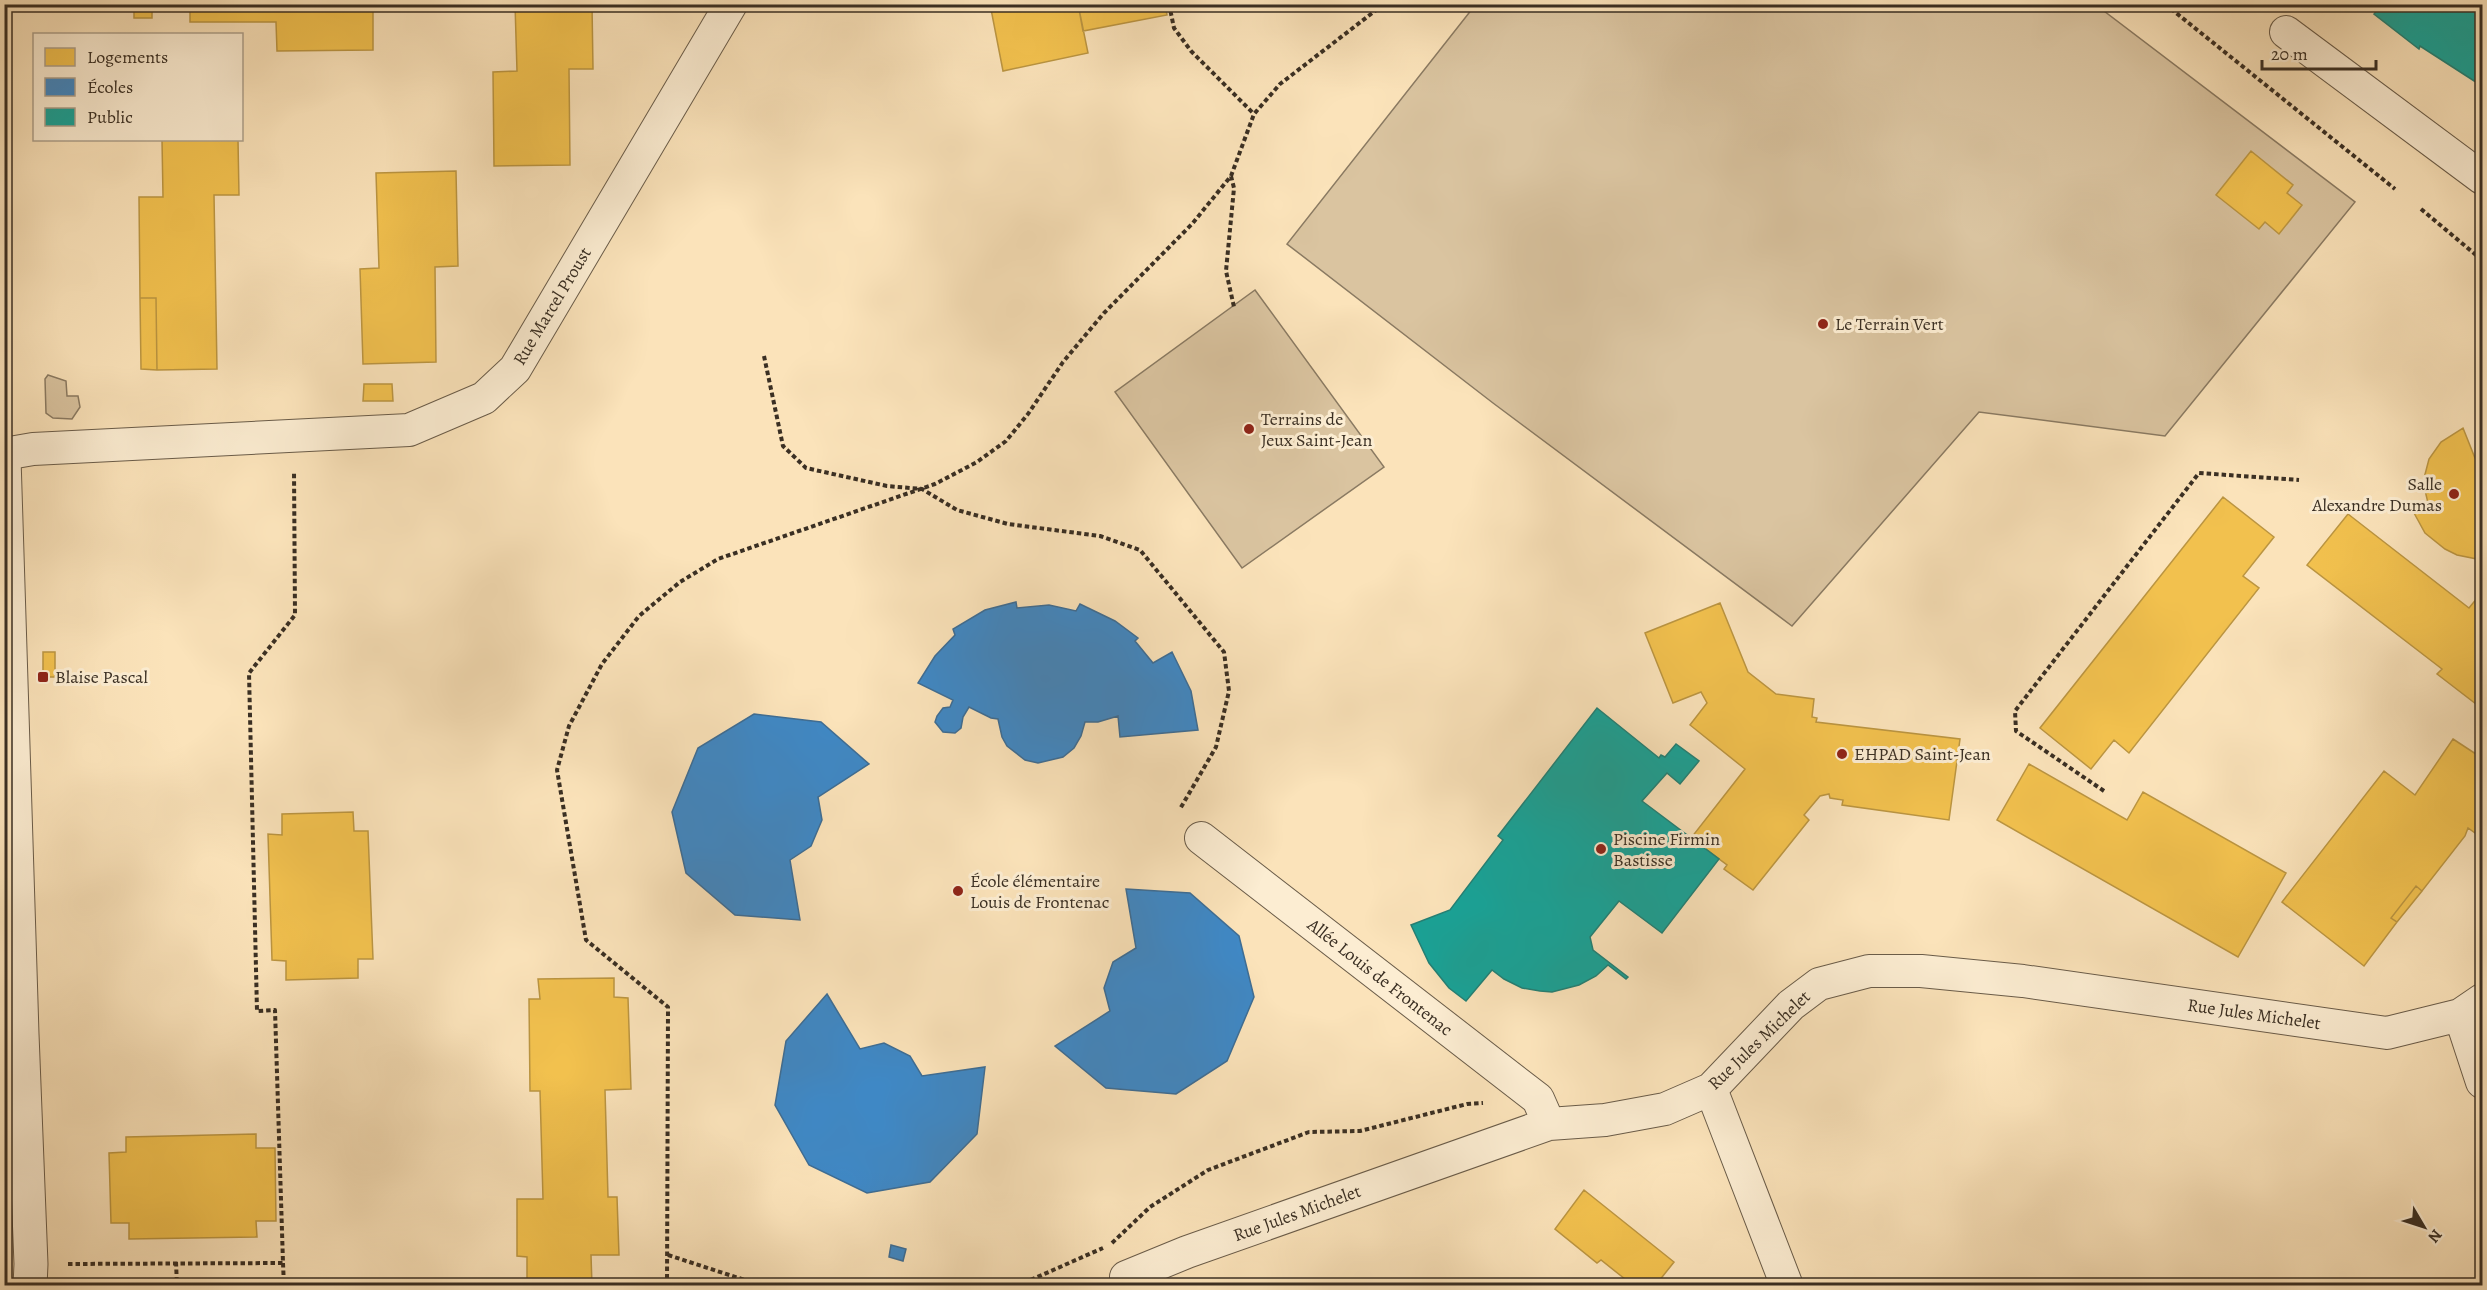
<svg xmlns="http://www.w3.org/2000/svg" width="2487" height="1290" viewBox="0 0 2487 1290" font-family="Alegreya,serif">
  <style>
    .green { fill: #dac4a0; stroke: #8a7a62; stroke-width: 1.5 }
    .homes { fill: #f2c14e; stroke: #bb9541; stroke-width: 1.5 }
    .schools { fill: #3f88c5; stroke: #3e6d94; stroke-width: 1.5 }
    .public { fill: #17a398; stroke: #228075; stroke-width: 1.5 }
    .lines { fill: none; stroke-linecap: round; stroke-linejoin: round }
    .minor-casing { stroke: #6a5c49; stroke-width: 34 }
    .tertiary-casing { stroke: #6a5c49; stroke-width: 35 }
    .path { stroke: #3a2f23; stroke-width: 4; stroke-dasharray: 4.5 3; stroke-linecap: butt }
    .minor { stroke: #fcedd2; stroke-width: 32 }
    .tertiary { stroke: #fcedd2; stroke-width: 33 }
    .poi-dot { fill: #8f2418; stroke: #fcedd2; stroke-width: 2 }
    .labels { text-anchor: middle; stroke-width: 6; stroke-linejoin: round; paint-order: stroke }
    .street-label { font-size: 18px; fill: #3a2f23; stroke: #fcedd2 }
    .poi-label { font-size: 18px; fill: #3a2f23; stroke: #fcedd2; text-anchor: start }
  </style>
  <rect width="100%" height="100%" fill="#fbe3ba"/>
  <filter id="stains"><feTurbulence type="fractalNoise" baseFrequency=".00333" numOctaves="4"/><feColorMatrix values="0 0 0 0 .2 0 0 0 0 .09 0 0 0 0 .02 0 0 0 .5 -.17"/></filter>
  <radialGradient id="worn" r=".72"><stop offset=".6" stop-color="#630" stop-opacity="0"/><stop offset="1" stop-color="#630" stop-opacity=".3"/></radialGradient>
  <path class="green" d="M1476,4L2096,5L2355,202L2165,436L1979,412L1792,626L1493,403L1287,244Z
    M1255,290L1384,467L1242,568L1115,392Z
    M48,375L66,381L67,396H78L80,407L72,419L53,418L46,413L45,379Z"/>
  <path class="homes" d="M134,4H152V18H134Z
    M190,4H373V50L277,51L276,22H190Z
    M515,4H592L593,69H569L570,165L494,166L493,72L517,71Z
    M990,4H1078L1088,53L1003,71Z
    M1078,4H1165L1167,15L1083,31Z
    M162,140H238L239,195H214L217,369L157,370L156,298H140L139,197H163Z
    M2251,151L2293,185L2287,193L2302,205L2279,234L2265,222L2259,229L2216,195Z
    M456,171L458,266L435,267L436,362L363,364L360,269L379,268L376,173Z
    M140,298H156L157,370L141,369Z
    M364,384H392L393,401H363Z
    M2463,428L2475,458L2482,459V560L2457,555L2445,549L2425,533L2414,513L2429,507L2423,482L2429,459L2441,442Z
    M2223,497L2274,537L2243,576L2259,588L2129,753L2114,740L2091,769L2040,728Z
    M2348,514L2469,608L2482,592V700L2480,699L2476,704L2437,674L2442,669L2307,565Z
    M1720,603L1748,672L1776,694L1814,699L1812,717L1817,718L1816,722L1960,739L1949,820L1842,805L1843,800L1830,798L1829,794L1820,796L1804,815L1809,820L1753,890L1724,869L1727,865L1691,838L1745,769L1690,725L1707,703L1701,692L1673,703L1645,633Z
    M43,652H55V677H43Z
    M2453,739L2482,758V821L2475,833L2468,828L2465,836L2422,891L2416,886L2391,918L2397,922L2364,966L2282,902L2384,771L2415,795Z
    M2029,764L2127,820L2143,792L2286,873L2238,957L1997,820Z
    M353,812L354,831H368L373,959H358V978L286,980V961L272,960L268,834L282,835V814Z
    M2416,886L2422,891L2397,922L2391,918Z
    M614,978V997L628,998L631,1089L605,1090L608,1197H617L619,1255H591L592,1286H527V1257L517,1256V1199H543L540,1091H530L529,999H540L538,979Z
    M256,1134V1148H275L276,1221H256L257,1237L129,1239V1223H111L109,1153L126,1152V1137Z
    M1584,1190L1674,1262L1655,1286H1627L1630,1283L1601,1260L1597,1263L1555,1229Z"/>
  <path class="schools" d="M1016,602L1017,608L1049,605L1076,611L1080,604L1115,621L1138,638L1135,641L1153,663L1172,652L1191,691L1198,730L1120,737L1118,716L1098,722H1085L1081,736L1074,748L1063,757L1038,763L1025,760L1007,746L1002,737L998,719L991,718L969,707L963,717L961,728L955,733L943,732L935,722L937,716L943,708L950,707L953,700L918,683L935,656L955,635L953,629L985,610Z
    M754,714L821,722L869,764L818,797L822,820L811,846L790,860L800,920L735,915L686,873L672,812L698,748Z
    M1126,889L1190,893L1239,936L1254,997L1227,1061L1176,1094L1106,1088L1055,1046L1110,1011L1104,988L1113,962L1136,948Z
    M827,994L860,1049L884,1043L910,1056L922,1076L985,1067L977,1134L930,1182L867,1193L809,1165L775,1105L786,1041Z
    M891,1245L906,1249L903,1261L889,1257Z"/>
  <path class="public" d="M2381,4H2482V86L2420,46L2419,49L2374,14Z
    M1597,708L1659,758L1661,755L1665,757L1676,744L1699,761L1680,784L1667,773L1642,801L1719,859L1662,933L1619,901L1590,937L1593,950L1628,977L1626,979L1608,965L1596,976L1579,985L1552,992L1540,991L1522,988L1504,979L1492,970L1466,1001L1449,988L1429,963L1411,925L1450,910L1503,840L1498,836Z"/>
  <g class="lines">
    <g class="minor-casing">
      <path id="minor" d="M2286,32L2482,178
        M4,454L33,449L409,430L484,398L515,369L731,4
        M1201,838L1538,1099L1549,1124
        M2460,1015L2482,1082
        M1711,1089L1787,1286
        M1126,1277L1187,1252L1549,1124L1605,1120L1665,1109L1711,1089L1791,1005L1819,984L1869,971H1921L2023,981L2387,1033L2460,1015L2482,1000"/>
    </g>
    <g class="tertiary-casing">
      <path id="tertiary" d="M4,458L22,1034L31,1264L30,1286"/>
    </g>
    <path class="path" d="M1169,4L1174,28L1191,51L1254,114
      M2165,4L2395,189
      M1231,176L1234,188L1226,271L1234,307
      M2421,209L2482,260
      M764,356L783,446L806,468L887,486L922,489L957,510L1008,524L1100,536L1140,550L1224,652L1229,691L1216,747L1180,809
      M2104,791L2016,731L2015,711L2199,473L2299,480
      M1112,1243L1150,1207L1208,1170L1309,1132L1360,1131L1467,1104L1483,1103
      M668,1255L763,1286
      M176,1262L177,1286
      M283,1263L284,1286
      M68,1264L283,1263L275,1010L257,1011L249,673L295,615L294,471
      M667,1286L668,1007L586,940L557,770L569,726L602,664L639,616L680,582L718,559L935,484L977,462L1006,441L1028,414L1063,362L1104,313L1192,224L1231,176L1254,114L1280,84L1384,4
      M1017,1286L1103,1248"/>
    <use href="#minor" class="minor"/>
    <use href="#tertiary" class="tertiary"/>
  </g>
  <g class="poi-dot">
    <circle cx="1823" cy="324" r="6"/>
    <circle cx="1249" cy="429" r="6"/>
    <circle cx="2454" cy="494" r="6"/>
    <rect x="37" y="671" width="12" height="12" rx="3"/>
    <circle cx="1842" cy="754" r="6"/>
    <circle cx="1601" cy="849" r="6"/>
    <circle cx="958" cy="891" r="6"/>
  </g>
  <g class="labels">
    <g class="street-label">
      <text transform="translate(552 306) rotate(-59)" y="6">Rue Marcel Proust</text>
      <text transform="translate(1380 977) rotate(38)" y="6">Allée Louis de Frontenac</text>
      <text transform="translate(2254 1014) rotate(8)" y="6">Rue Jules Michelet</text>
      <text transform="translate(1759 1040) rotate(-44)" y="6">Rue Jules Michelet</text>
      <text transform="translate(1297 1213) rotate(-20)" y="6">Rue Jules Michelet</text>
    </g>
    <g class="poi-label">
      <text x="1835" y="330">Le Terrain Vert</text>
      <text x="1261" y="425">Terrains de<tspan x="1261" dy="21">Jeux Saint-Jean</tspan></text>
      <text x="2442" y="490" text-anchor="end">Salle<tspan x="2442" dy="21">Alexandre Dumas</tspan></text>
      <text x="55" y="683">Blaise Pascal</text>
      <text x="1854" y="760">EHPAD Saint-Jean</text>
      <text x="1613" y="845">Piscine Firmin<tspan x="1613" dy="21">Bastisse</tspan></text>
      <text x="970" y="887">École élémentaire<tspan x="970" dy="21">Louis de Frontenac</tspan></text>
    </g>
  </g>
  <rect width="2487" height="1290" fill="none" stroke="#fbe3ba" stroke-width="24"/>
  <rect x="6" y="6" width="2475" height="1278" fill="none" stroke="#3a2f23" stroke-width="3"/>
  <rect x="12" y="12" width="2463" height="1266" fill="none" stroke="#3a2f23" stroke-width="1.5"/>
  <rect x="33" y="33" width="210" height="108" fill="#fcedd2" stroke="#aea18c" stroke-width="1.5"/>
  <rect x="45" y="48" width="30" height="18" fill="#f2c14e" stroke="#aea18c" stroke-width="1.5"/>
  <text x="87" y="63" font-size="18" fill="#3a2f23">Logements</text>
  <rect x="45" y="78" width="30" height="18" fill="#3f88c5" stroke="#aea18c" stroke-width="1.5"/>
  <text x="87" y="93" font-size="18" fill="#3a2f23">Écoles</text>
  <rect x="45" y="108" width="30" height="18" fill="#17a398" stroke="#aea18c" stroke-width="1.5"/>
  <text x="87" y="123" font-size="18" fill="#3a2f23">Public</text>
  <g transform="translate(2424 1227) rotate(129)" stroke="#fcedd2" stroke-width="4.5" paint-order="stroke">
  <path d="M0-4.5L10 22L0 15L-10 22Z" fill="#3a2f23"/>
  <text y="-9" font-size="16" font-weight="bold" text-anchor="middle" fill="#3a2f23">N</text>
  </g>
  <path d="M2262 60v9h114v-9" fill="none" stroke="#3a2f23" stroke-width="3"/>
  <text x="2271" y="60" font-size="18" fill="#3a2f23" stroke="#fcedd2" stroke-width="4.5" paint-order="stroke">20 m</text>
  <rect width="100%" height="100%" filter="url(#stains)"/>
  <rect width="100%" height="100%" fill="url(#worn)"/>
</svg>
